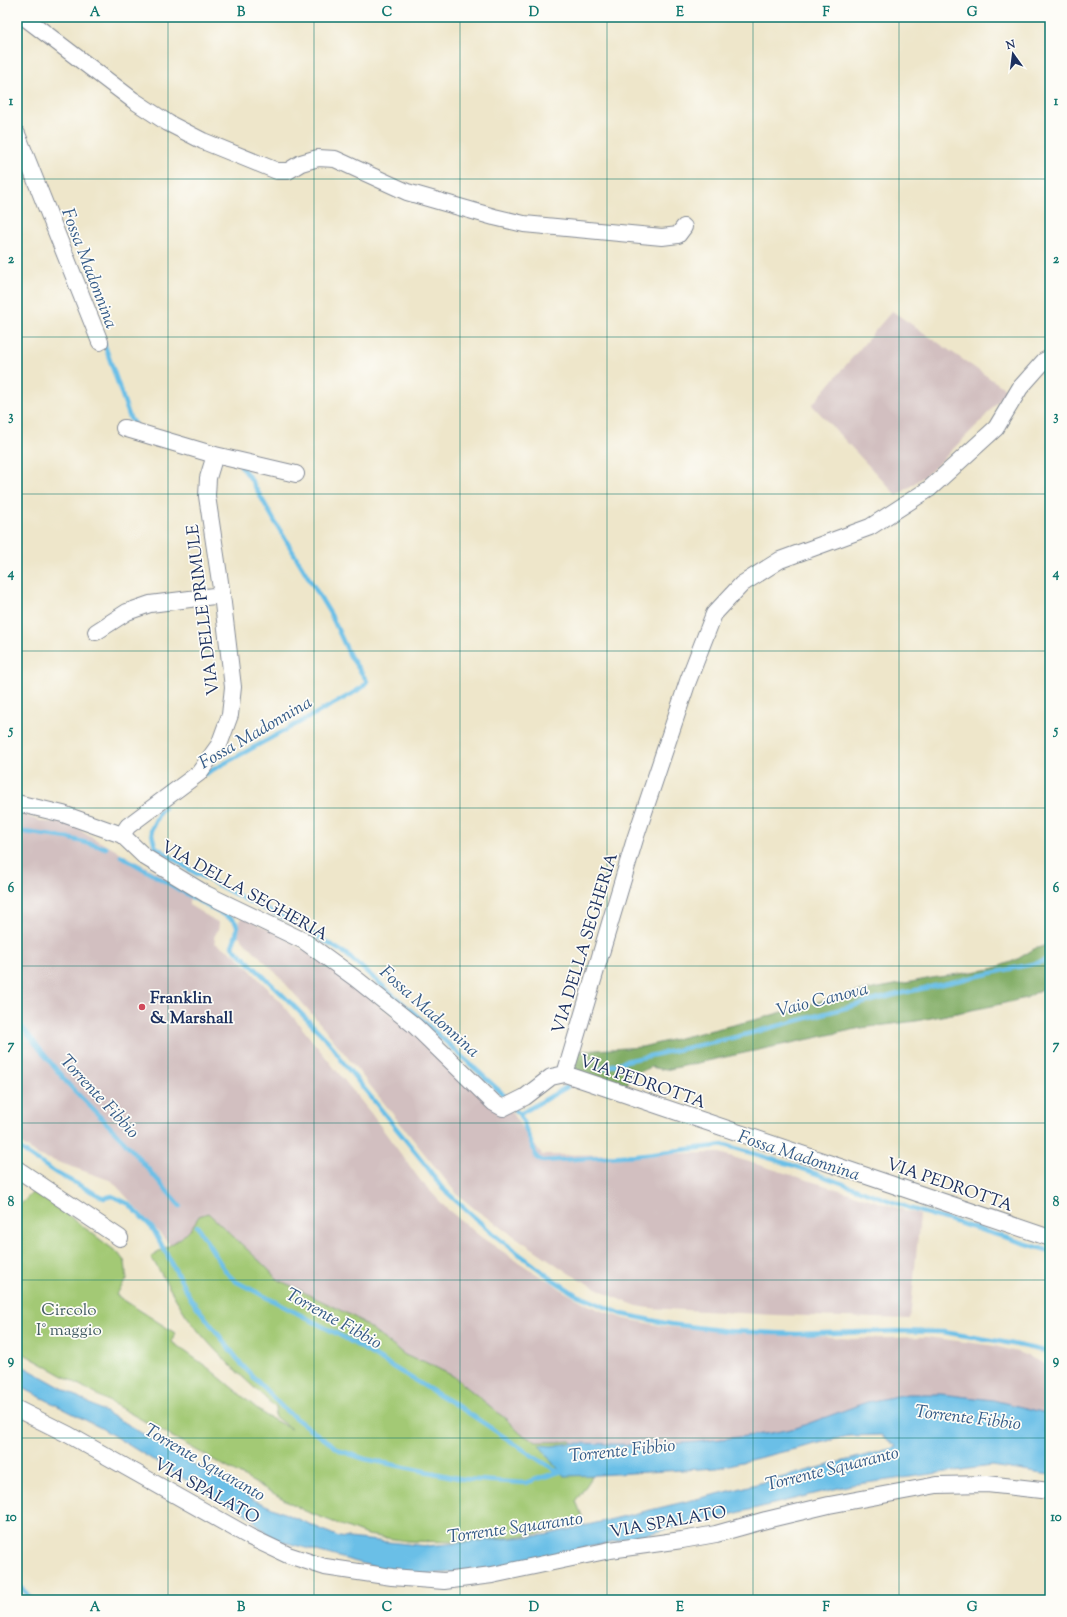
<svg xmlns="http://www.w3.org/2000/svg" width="1067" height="1617" viewBox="0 0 1067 1617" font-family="'Sorts Mill Goudy',serif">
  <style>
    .industrial { fill: #d2bfc0 }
    .green { fill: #a3c974; stroke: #5f7c69 }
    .forest { fill: #82ad66; stroke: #4e6e62 }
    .water { fill: #6bbfe7; stroke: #4377a2 }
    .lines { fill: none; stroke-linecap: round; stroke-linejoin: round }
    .stream { stroke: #6bbfe7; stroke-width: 4.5 }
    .minor-casing { stroke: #848a94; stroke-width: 18 }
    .minor { stroke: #fff; stroke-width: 16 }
    .grid { fill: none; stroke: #0f766e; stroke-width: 1; stroke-opacity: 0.55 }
    .poi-dot { fill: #d1495b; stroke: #fdfcf7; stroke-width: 1.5 }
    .labels { text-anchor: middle; stroke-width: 3.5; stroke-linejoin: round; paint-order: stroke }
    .street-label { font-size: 17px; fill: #1b2f5e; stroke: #fdfcf7 }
    .poi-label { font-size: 17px; font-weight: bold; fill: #1b2f5e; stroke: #fdfcf7; text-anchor: start }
    .park-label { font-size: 17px; fill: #445d65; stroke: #fdfcf7 }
    .water-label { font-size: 18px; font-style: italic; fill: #335a87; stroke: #fdfcf7 }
    .neatline { fill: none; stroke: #0f766e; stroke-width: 1.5 }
    .grid-label { font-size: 13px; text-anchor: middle; font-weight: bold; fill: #0f766e }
  </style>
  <rect width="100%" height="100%" fill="#fdfcf7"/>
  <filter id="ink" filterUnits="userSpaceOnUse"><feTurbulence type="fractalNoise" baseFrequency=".025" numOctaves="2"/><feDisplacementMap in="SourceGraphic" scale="8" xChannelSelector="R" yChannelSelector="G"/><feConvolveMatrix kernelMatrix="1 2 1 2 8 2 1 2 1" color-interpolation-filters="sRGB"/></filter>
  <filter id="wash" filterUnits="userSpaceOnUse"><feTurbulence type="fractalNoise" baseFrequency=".012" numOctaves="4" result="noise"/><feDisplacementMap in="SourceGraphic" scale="16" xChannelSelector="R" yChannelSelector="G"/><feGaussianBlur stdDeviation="0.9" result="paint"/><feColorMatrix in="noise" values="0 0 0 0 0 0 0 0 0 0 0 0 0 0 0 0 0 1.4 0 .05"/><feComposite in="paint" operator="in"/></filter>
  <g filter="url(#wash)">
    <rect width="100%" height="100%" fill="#eee6ca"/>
    <path class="industrial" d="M892,311L1007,390L982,420L931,471L897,496L812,405Z
      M17,813L44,822H59L74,825L84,833L196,894L189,900V905L219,923L218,930L214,937L215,943L236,955L285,1007L370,1112L420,1180L446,1208L481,1237L541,1277L550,1281L563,1291L594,1308L625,1319L667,1327L751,1333L809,1335L852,1339L926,1337L995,1346L1020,1353L1050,1366V1414L993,1400L941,1394H907L867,1402L796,1428L771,1433L697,1442L656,1445H539L173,1248L112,1181L38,1155L17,1141V1014L20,1011L17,1007Z
      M242,917L280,935L344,977L511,1112L542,1155L720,1153L920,1215L910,1319L775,1315L649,1308L637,1306L616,1298L570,1274L476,1210L456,1193L324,1028L276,973L238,935L237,928Z"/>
    <path class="green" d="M35,1190L118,1253L125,1262L127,1279L116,1295L175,1333L172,1342L207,1367L265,1415L291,1429L274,1416L276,1408C245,1379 211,1350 186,1315C174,1297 163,1276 151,1257L181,1238L192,1227L199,1216L208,1213L265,1266L277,1279L356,1318L405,1355L416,1360L423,1361L453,1376L507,1420L521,1434L536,1442H560L570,1441L579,1449L592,1475L590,1480L576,1501L582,1516L576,1525L553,1531L513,1537L463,1542L407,1541L367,1535L305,1511L17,1350V1208Z"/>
    <path class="forest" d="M1050,944V985L1026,998L992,1006L916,1021L861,1028L665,1070L651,1067L631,1076L622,1095L567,1077L579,1051L642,1047L758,1019L842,995L932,978L992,969L1016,960L1034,949Z"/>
    <path class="water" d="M17,1363L123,1422L254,1500L339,1537L427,1546L546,1535L734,1490L897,1447L881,1435L848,1436L717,1468L596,1475L564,1476L539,1445L552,1446L571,1443L656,1445L697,1442L771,1433L796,1428L867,1402L907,1394H941L993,1400L1050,1414V1475L991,1466L851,1485L696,1523L481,1571L404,1575L273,1539L248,1515L207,1493L101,1428L17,1385Z"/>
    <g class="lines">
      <path class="stream" d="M17,119L22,133
        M104,343L130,418L136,427
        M205,774L348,696L363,687L367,681L350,656L331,615L278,527L250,478L241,466
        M164,808L160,811L151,830L155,846L190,870L250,902L293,922L346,954L422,1020L504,1095
        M17,831L68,838L106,848
        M121,856L218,912C240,922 241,924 232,946L288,1000L329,1042L345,1065L425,1164L442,1188L493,1234L552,1279L575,1294L622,1314L670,1324L728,1331L796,1334L895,1331L943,1332L998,1341L1045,1351L1050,1354
        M17,1021L68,1084L123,1140L180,1206
        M601,1069L626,1061L736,1037L894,995L1041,962L1050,959
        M515,1111L520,1114L537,1158L543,1161L637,1155L725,1145L792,1165L912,1209L1050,1251
        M520,1114L567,1087
        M17,1147L56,1173L104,1198L112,1196L129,1204L153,1229L191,1299L242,1365L284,1409L303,1424L341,1451L365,1459L463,1479L525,1483L559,1472
        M197,1226L226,1272L235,1281L345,1338L464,1410L539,1460L559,1472L566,1471
        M17,1583L33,1600"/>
    </g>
  </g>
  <g filter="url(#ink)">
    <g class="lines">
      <g class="minor-casing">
        <path id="minor" d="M24,17L133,100L168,123L203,141L277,171H288L301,163L318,158L335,159L407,192L494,217L524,224L662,237L678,235L684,227
          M17,134L100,342
          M124,428L215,455L296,474
          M96,632L127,612L150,604L222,595
          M17,803L63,814L122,835L145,857L206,894L304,941L355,978L415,1026L494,1103L503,1108L525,1097L551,1077L565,1074
          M122,835L128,826L199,773L219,745L230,715L233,687L222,595L207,496L208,478L215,455
          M565,1074L635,839L688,681L714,614L742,584L780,560L870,527L929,489L996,428L1020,388L1044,361L1050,358
          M565,1074L1050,1238
          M17,1169L120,1238
          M17,1409L69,1435L250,1537L288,1555L325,1567L392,1577L444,1581L492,1575L610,1550L682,1540L716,1534L766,1520L829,1505L937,1485L987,1484L1050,1491"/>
      </g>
      <use href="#minor" class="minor"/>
    </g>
  </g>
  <path class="grid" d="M168,17V1600M314,17V1600M460,17V1600M607,17V1600M753,17V1600M899,17V1600M17,179H1050M17,337H1050M17,494H1050M17,651H1050M17,808H1050M17,966H1050M17,1123H1050M17,1280H1050M17,1438H1050"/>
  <circle class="poi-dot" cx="142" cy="1007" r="4"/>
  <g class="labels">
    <g class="street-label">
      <text transform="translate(202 610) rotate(-97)" y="6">VIA DELLE PRIMULE</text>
      <text transform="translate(245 890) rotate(29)" y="6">VIA DELLA SEGHERIA</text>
      <text transform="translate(584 943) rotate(-73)" y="6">VIA DELLA SEGHERIA</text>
      <text transform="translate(643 1081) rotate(19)" y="6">VIA PEDROTTA</text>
      <text transform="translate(950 1184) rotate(19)" y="6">VIA PEDROTTA</text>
      <text transform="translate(207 1490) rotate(29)" y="6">VIA SPALATO</text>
      <text transform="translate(668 1521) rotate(-10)" y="6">VIA SPALATO</text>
    </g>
    <g class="poi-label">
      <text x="150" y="1003">Franklin<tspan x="150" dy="20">&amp; Marshall</tspan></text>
    </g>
    <g class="park-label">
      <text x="69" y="1315">Circolo<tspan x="69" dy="20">I° maggio</tspan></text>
    </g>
    <g class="water-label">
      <text transform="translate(90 268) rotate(69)" y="6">Fossa Madonnina</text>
      <text transform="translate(255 732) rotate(-30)" y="6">Fossa Madonnina</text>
      <text transform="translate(822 999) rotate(-14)" y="6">Vaio Canova</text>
      <text transform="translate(430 1011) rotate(42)" y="6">Fossa Madonnina</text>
      <text transform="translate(100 1096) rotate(47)" y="6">Torrente Fibbio</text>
      <text transform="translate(799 1155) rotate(18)" y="6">Fossa Madonnina</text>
      <text transform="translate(334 1318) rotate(29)" y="6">Torrente Fibbio</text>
      <text transform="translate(968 1417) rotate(7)" y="6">Torrente Fibbio</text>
      <text transform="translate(622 1450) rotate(-6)" y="6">Torrente Fibbio</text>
      <text transform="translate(205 1462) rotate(30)" y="6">Torrente Squaranto</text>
      <text transform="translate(832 1468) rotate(-14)" y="6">Torrente Squaranto</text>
      <text transform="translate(515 1527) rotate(-8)" y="6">Torrente Squaranto</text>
    </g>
  </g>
  <rect width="1067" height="1617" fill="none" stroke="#fdfcf7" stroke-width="44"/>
  <g transform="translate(1013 54) rotate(346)" stroke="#fdfcf7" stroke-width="3" paint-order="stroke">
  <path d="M0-3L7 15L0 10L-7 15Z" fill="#1b2f5e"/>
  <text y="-6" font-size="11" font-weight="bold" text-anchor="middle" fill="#1b2f5e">N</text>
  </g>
  <rect x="22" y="22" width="1023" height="1573" class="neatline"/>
  <g class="grid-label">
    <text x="95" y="16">A</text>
    <text x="241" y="16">B</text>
    <text x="387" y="16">C</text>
    <text x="534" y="16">D</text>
    <text x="680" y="16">E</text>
    <text x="826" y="16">F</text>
    <text x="972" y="16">G</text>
    <text x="11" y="105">1</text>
    <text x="1056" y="105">1</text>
    <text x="11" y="263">2</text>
    <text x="1056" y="263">2</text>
    <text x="11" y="420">3</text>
    <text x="1056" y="420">3</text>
    <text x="11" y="577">4</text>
    <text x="1056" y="577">4</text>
    <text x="11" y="734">5</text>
    <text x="1056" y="734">5</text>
    <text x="11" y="892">6</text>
    <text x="1056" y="892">6</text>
    <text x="11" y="1049">7</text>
    <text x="1056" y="1049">7</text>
    <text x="11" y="1206">8</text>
    <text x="1056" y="1206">8</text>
    <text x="11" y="1364">9</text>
    <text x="1056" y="1364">9</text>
    <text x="11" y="1521">10</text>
    <text x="1056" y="1521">10</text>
    <text x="95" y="1611">A</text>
    <text x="241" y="1611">B</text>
    <text x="387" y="1611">C</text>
    <text x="534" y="1611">D</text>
    <text x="680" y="1611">E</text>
    <text x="826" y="1611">F</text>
    <text x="972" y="1611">G</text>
  </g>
</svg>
